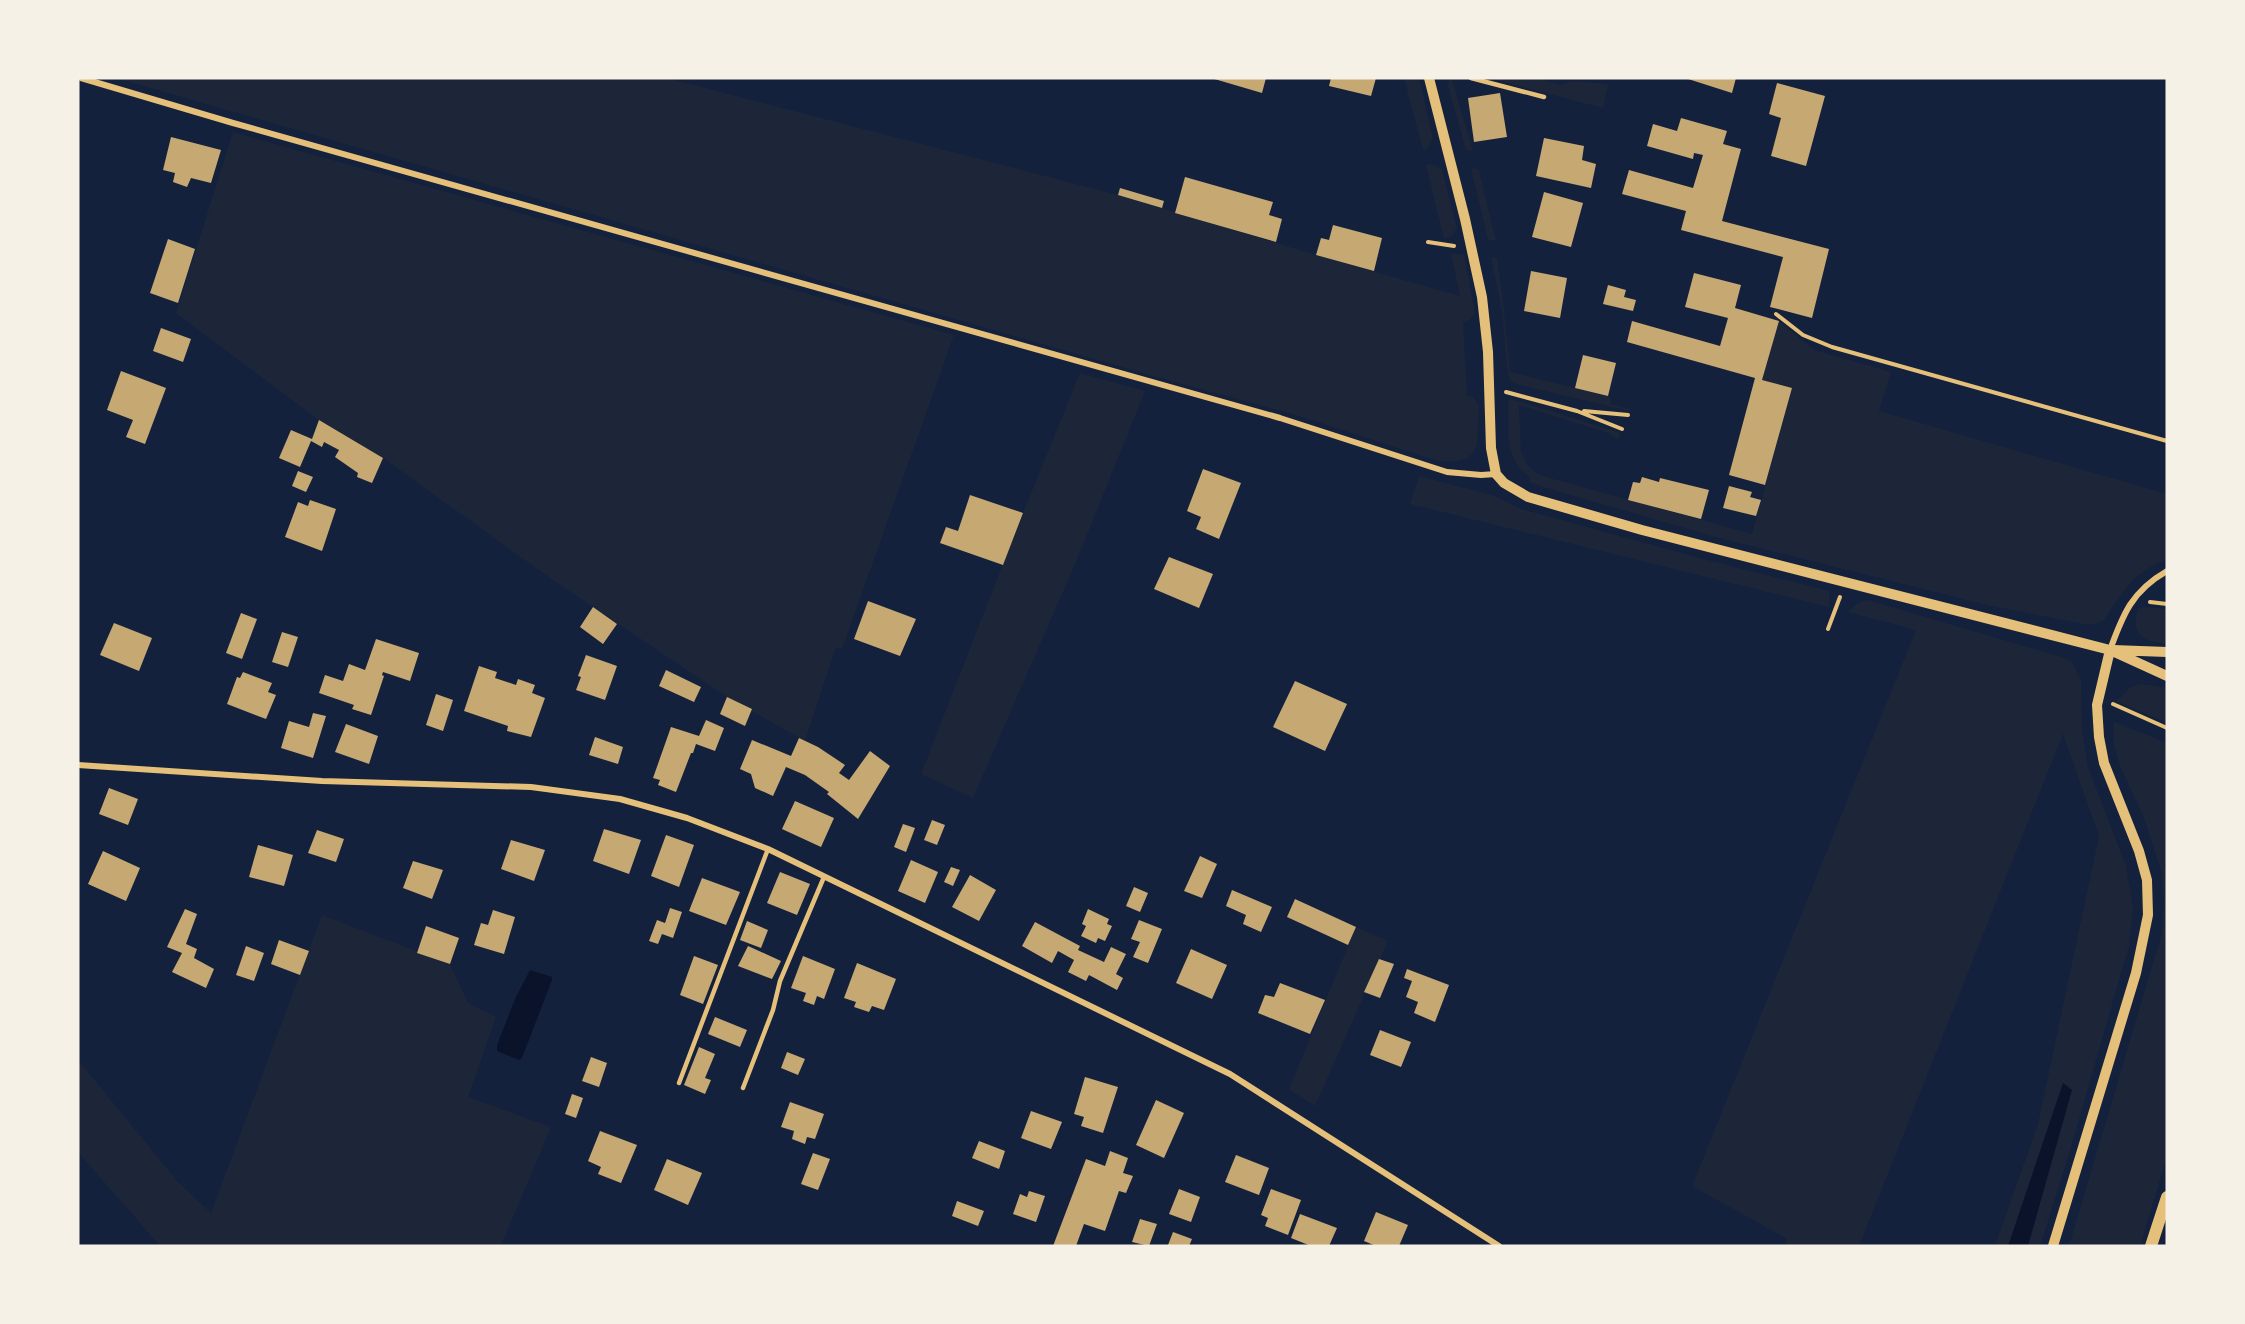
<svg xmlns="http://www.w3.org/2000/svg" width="2245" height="1324" viewBox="0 0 2245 1324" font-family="Raleway,sans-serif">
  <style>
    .green { fill: #1d2539 }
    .water { fill: #0b132b }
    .building { fill: #c6a872 }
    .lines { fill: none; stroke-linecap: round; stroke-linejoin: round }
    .path { stroke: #e5c07b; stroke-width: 4 }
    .service { stroke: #e5c07b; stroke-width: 4.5 }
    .minor { stroke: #e5c07b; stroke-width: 6 }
    .tertiary { stroke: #e5c07b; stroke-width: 10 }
    .secondary { stroke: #e5c07b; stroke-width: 12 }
  </style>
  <rect width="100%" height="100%" fill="#14213d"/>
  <path class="green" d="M116,78H667L1118,195L1316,255L1460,296L1451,253L1464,255L1475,313L1469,320L1463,322L1467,395L1473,397L1479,405L1477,445L1472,454L1466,459L1457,461H1438L1296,415L1157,377Z
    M1404,78H1419L1433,139L1428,148L1423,150Z
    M1488,78H1537L1561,85L1572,81L1608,84L1603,108Z
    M1449,80H1452L1473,151L1466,150L1448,86Z
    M233,132L954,335L842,649L836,647L805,741L727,697L553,580L383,458L319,420L176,313Z
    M1432,164L1442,169L1457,228L1452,236L1444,239L1426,165Z
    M1471,168L1478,169L1479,171L1496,241L1488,240Z
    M1491,257L1497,258L1504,310L1510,372L1611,397L1610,404L1630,409L1629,411L1516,384L1511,381L1508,375L1502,311Z
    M1779,321L1814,350L1891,372L1879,411L2167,494V559C2131,574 2124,591 2103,621L2089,625L1991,606L1712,536L1540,486L1529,482L1530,477C1504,461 1509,429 1508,402L1511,399L1621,433L1618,440L1609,433L1519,405L1521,453L1528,466L1539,475L1752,534L1792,388L1762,380Z
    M1080,373L1145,391L1078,557L973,798L921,774L1023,513Z
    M1419,476L1495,496L1521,509L1696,557L1829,591V607L1410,504Z
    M1868,600L2061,657L2072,662L2081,681L2082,732L2088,767L2126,866L2133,908L2129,945L2070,1151L2040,1246H1995L2038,1124L2099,836L2063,734L1859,1246H1784L1787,1239L1692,1186L1916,630L1848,612L1859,602Z
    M2144,607L2167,609V644C2144,641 2130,635 2138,609Z
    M2141,684L2167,688V723L2116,701L2130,688Z
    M2114,722L2167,743V1157L2140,1246H2069L2162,933L2164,899L2162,874L2144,818L2120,766L2114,744Z
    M322,915L450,964L468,1003L496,1017L468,1097L551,1127L501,1246H160L78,1152V1060L178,1182L211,1213Z
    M1356,927L1388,941L1315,1106L1289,1089Z"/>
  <path class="water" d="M530,970L552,977V980L522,1058L519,1060L497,1051V1045L515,999Z
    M2063,1083L2072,1090L2028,1246H2008Z"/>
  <path class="building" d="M1211,78H1266L1262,93Z
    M1331,78H1376L1371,96L1329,86Z
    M1685,78H1736L1732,93Z
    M1777,83L1825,96L1806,166L1771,156L1781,118L1769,114Z
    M1500,93L1507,137L1474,142L1468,98Z
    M1681,118L1727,131L1723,144L1741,149L1722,221L1829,249L1812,318L1770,307L1783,257L1681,230L1686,211L1622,194L1629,170L1693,188L1703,155L1694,153L1693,159L1647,146L1653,124L1677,131Z
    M171,137L221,150L211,183L191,178L187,187L173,182L175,173L163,170Z
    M1544,138L1584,146L1582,160L1596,164L1591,188L1536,176Z
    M1185,177L1273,202L1269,215L1282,219L1276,242L1175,213Z
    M1120,188L1164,201L1162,208L1118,195Z
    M1544,192L1583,203L1571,247L1532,237Z
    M1333,225L1382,238L1374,271L1316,255L1321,238L1329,240Z
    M168,239L195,249L178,303L150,293Z
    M1531,271L1567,278L1560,318L1524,311Z
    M1694,273L1741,285L1735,308L1779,321L1762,380L1792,388L1765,485L1729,475L1755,378L1627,342L1632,321L1720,346L1728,318L1685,307Z
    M1608,285L1626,290L1624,297L1636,300L1633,311L1603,304Z
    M161,328L191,339L183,362L153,351Z
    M1583,355L1616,363L1608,396L1575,388Z
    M121,371L166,388L145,444L126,437L133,420L107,410Z
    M319,420L383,458L372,483L357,477L358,473L335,457L339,450L324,442L322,447L311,441L300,467L279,458L291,430L312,439Z
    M1203,469L1241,483L1219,539L1196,529L1201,517L1187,511Z
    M298,471L313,477L306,492L292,486Z
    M1642,477L1659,482L1660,478L1709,490L1701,519L1628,500L1633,482L1640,483Z
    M1729,486L1752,492L1750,497L1761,500L1756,516L1723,508Z
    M970,495L1023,513L1003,565L940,543L946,527L958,531Z
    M310,500L336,509L322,551L285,537L298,502L308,506Z
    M1169,557L1213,574L1199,608L1154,589Z
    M868,601L916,619L900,656L854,639Z
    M593,607L617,624L603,644L580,627Z
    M241,613L257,619L242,659L226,653Z
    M114,623L152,638L139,671L100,655Z
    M282,632L298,637L288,667L272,662Z
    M376,639L419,653L410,681L383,672L382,675L384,676L371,715L352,709L354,705L319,693L325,675L343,681L349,664L365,670Z
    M586,655L617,666L605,700L576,690L581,677L578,676Z
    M479,666L497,672L495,678L516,685L518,679L535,685L532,693L545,698L531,737L507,731L508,726L464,711Z
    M666,670L701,687L694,702L659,686Z
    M243,672L272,683L268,692L276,695L266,719L227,704L237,677L240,678Z
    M1295,681L1347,704L1325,751L1273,727Z
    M436,694L453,700L443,731L426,725Z
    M727,697L752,709L745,726L720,714Z
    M313,713L326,716L313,758L281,748L289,721L309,727Z
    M706,720L724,728L715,751L696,744L693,753H691L676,792L658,785L660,780L653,778L671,727L699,736Z
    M346,724L378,736L369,764L335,752Z
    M595,737L623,747L618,764L589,755Z
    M799,738L818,747L845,765L839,773L849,780L870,751L890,766L858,819L827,794L829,792L805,775L786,767L773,796L755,788L751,774L740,769L752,740L791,756Z
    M109,788L138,799L128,825L99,814Z
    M795,801L834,818L821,847L782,829Z
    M932,820L945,825L937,845L924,840Z
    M903,824L915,828L906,852L894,847Z
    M604,829L641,840L629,874L593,861Z
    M317,830L344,839L336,862L308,853Z
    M666,835L694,845L679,887L651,876Z
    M511,840L545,850L534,881L501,869Z
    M258,845L293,855L284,886L249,877Z
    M103,851L140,868L126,901L88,884Z
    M1200,856L1217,864L1202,898L1184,891Z
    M911,860L938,872L925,903L898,891Z
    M413,861L443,870L432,899L403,888Z
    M951,867L960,870L953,886L944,882Z
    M780,872L810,884L797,915L767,903Z
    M970,875L996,890L979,921L952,907Z
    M702,878L740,892L726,925L689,911Z
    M1134,887L1148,893L1140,912L1126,906Z
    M1232,890L1272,907L1261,932L1243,924L1246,915L1226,906Z
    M1295,899L1356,927L1348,945L1287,917Z
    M670,908L682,912L673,938L662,934L658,944L649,941L657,920L665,923Z
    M185,909L197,914L186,944L197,949L194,958L214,969L206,988L172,972L182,953L167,947Z
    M1088,909L1109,919L1107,924L1112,926L1105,941L1098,938L1096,943L1081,936L1086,926L1082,924Z
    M493,910L515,917L504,954L474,945L481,923L488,925Z
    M1139,920L1162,929L1148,963L1133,957L1140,942L1131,939Z
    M747,921L768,930L761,948L740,940Z
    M1035,922L1080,946L1078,950L1104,962L1111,947L1126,954L1116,974L1123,978L1117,990L1089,975L1086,981L1068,972L1074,960L1058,951L1052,963L1022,946Z
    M426,926L459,938L450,964L417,953Z
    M279,940L309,951L300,975L271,964Z
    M246,946L264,953L254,981L236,975Z
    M748,946L781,961L772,979L738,966Z
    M1191,949L1227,965L1212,999L1176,983Z
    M694,956L718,965L703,1004L680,995Z
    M803,956L835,969L824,999L817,996L814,1005L803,1001L806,993L791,988Z
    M1379,959L1394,964L1380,998L1364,992Z
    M857,963L896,979L884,1010L872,1006L869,1012L854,1007L856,1002L844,998Z
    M1407,969L1449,985L1435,1022L1414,1013L1418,1002L1406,997L1412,981L1404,978Z
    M1280,983L1325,1000L1310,1034L1258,1013L1265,995L1274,997Z
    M715,1017L747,1030L740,1047L708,1034Z
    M1380,1030L1411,1042L1401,1067L1370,1055Z
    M699,1047L715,1054L705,1078L711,1080L705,1094L684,1085Z
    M787,1052L805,1059L798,1075L781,1068Z
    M591,1057L607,1063L599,1087L582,1081Z
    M1085,1077L1118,1087L1103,1133L1081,1126L1084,1117L1074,1114Z
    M572,1094L583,1098L576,1118L565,1114Z
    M1156,1100L1184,1113L1164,1158L1136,1145Z
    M790,1102L824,1114L815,1139L807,1137L805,1144L792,1139L794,1131L781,1127Z
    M1031,1111L1062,1122L1051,1149L1021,1138Z
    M600,1131L637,1145L621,1183L598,1174L601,1167L588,1161Z
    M979,1141L1005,1151L999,1169L972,1158Z
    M1110,1151L1128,1158L1123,1173L1133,1176L1126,1193L1119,1191L1105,1231L1084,1224L1076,1246H1053L1086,1159L1105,1166Z
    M813,1153L830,1159L818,1190L801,1184Z
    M1236,1155L1269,1168L1259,1195L1225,1182Z
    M667,1159L702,1173L688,1205L654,1190Z
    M1179,1189L1200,1197L1191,1222L1169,1214Z
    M1271,1189L1301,1200L1288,1235L1265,1226L1268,1218L1261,1215Z
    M1029,1191L1045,1196L1036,1222L1013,1214L1020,1194L1027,1197Z
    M957,1201L984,1211L978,1226L952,1216Z
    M1376,1212L1408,1225L1399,1246H1376L1364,1241Z
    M1300,1214L1337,1228L1329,1246H1311L1291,1238Z
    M1140,1219L1157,1224L1149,1246L1132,1242Z
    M1173,1232L1192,1239L1189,1246L1168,1245Z"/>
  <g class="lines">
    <path class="path" d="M1428,242L1454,246
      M1776,314L1803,335L1832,347L2167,441
      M1506,392L1577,411L1622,429
      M1584,411L1628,415
      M2150,602L2167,604
      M1828,629L1840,597
      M2113,704L2167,728"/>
    <path class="service" d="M1471,78L1544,97
      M679,1083L768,849
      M743,1088L773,1010L780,981L824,877"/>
    <path class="minor" d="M81,78L233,123L1280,418L1447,472L1481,475L1496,474
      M2110,650C2123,614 2132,591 2167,571
      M78,765L322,781L531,787L620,799L687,818L768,849L1230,1074L1499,1246"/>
    <path class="tertiary" d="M1429,78L1465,219L1482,297L1488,352L1491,448L1496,474L1504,483L1528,497L1642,530L2110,650L2167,676
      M2113,650L2167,652
      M2053,1246L2136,973L2148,915L2147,880L2139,851L2104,763L2099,737L2097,705L2110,650"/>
    <path class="secondary" d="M2151,1246L2167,1197"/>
  </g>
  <rect width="2245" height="1324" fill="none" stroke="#f6f1e7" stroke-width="159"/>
</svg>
